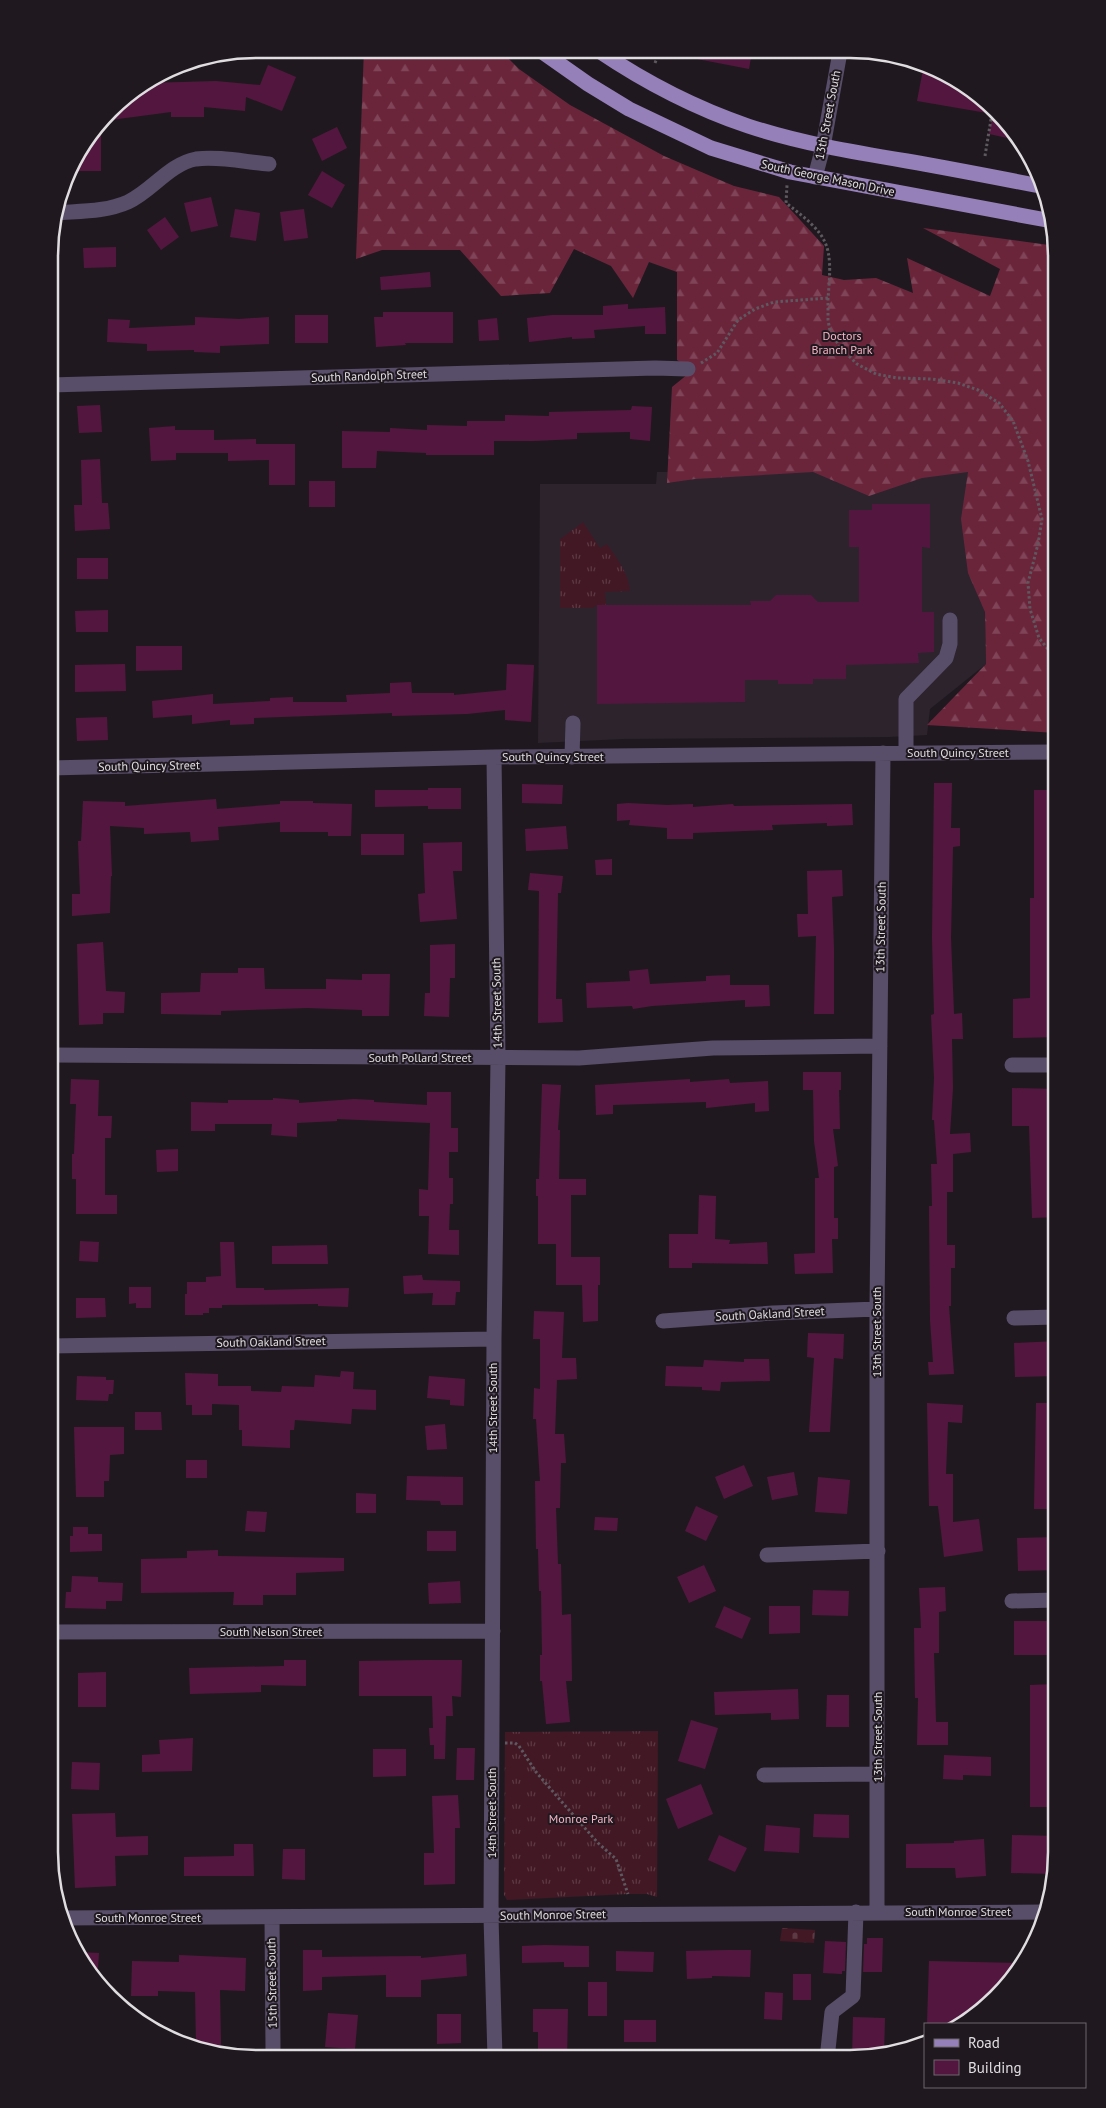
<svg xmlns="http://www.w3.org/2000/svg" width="1106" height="2108" viewBox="0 0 1106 2108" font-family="'PT Sans',sans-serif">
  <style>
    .built { fill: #2c232d }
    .grass { fill: url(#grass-tufts) }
    .forest { fill: url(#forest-firs) }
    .cemetery { fill: url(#cemetery-stones) }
    .building { fill: #53173f }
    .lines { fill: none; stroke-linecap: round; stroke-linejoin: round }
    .path { stroke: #5e595f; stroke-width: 3; stroke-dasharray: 2.5 2.5; stroke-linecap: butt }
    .minor { stroke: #584e69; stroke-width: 15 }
    .major { stroke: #9680b9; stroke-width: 15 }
    .labels { text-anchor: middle; stroke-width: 4; stroke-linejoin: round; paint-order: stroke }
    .street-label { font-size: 12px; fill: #e0dde1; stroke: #1f191f }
    .park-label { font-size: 12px; fill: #f6b4c4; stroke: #1f191f }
    .rim { fill: none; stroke: #e0dde1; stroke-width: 2.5 }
  </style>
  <defs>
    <pattern id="grass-tufts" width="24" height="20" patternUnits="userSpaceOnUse" patternTransform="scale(1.25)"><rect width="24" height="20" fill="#411824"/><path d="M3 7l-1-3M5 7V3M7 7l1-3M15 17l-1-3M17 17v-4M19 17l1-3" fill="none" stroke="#5c3944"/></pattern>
    <pattern id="forest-firs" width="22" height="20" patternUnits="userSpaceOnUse" patternTransform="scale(1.25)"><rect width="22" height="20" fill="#6a253b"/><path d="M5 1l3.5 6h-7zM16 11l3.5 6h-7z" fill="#7f4457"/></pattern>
    <pattern id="cemetery-stones" width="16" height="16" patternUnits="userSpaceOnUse" patternTransform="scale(1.25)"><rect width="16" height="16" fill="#411824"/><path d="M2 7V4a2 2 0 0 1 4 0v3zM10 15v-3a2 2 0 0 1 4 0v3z" fill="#5c3944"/></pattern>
  </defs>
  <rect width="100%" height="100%" fill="#1f191f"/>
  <path class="built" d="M657,472H968L984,570L986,664L930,709L927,735L890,737L623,739L538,743L540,484H656Z"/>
  <path class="grass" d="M583,522L600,548L607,544C617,558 629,574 630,591L605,592L606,605H597L593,608H560V539Z
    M658,1731L657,1897L647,1894H628L507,1900L504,1895L505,1732Z"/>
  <path class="forest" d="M364,49L500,50L519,69L570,105L664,156L734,186L779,197L824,246L822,275L844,280L876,278L913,293L907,258L990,296L1000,269L923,228L1056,246L1057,256V733L927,725L986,664L985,612L968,573L961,519L968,472L922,478L869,496L813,472L695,479L667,483L672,387L693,370L677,360V272L649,262L633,298L611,266L574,249L550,293L501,296L460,250H382L356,259Z"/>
  <path class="cemetery" d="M782,1928L815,1930L814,1943L780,1941Z"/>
  <path class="building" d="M693,51L752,52L749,69L692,58Z
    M924,64L942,70L947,74L946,80L962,83L987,100L1022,141L989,134L993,114L917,101Z
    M268,65L296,77L282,111L246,97L245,111L204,107V117H171V112L103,121L119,100L147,83L216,81L260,85Z
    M101,124V171H68L70,164Z
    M337,127L347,148L322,161L312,139Z
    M322,171L345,185L332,208L308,195Z
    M211,197L218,226L191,232L184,203Z
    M235,209L260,213L256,241L230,237Z
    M304,209L308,238L284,241L280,212Z
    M165,217L179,237L161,250L147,230Z
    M116,247V267L84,268L83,248Z
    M430,272L431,287L381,290L380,277Z
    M628,304V309L665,307L666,334H645V326L594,330L595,338L572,339V337L529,342L527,318L552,315H603V306Z
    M383,312H453V343H405L406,345L376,347L374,317H383Z
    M295,315H328V343H295Z
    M195,317L239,319L269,317V344L220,346V353L194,352V350L147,351V344L107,342L108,319L130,320L129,328L195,325Z
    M497,318L499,340L479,341L478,320Z
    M100,405L102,432L79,433L77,406Z
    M632,406L652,407L650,441L630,439V432L577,433V439L534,441H494V455H426V453L377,451L376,468H342V431L390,432V428L427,430V425L467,426V421H505V415L549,416V412L631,410Z
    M175,426V430H214V440L256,439V444H295V485H269V460L228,461V453H176V460L151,461L149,428Z
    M100,459L102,503H108L110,529L75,531L74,505H82L81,460Z
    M309,481H335V507H309Z
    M872,504H930V548L922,547V612H934V652L918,653L919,663L846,665V679H813V684H778V680H745V702L597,704V605H751L750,601H770L776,595H811L818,602H859V547H849V510H872Z
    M77,558H108V579H77Z
    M108,610V632H76L75,611Z
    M136,646H182V670L136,671Z
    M125,664L126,691L75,692V665Z
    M507,664L534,665L531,722L505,720V710L467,714L392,716V713L254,718V724L230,725V720L192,724V715L153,718L152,701L213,694V704L270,701V698L293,697V702H347L346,695L390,693V683L411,682L412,693H454V695L506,690Z
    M107,717L108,740L77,741L76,718Z
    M934,783H952L951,828H960V846L953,847L951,938L954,1014L962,1013L963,1039H952L953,1088L950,1134L970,1133L971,1152L953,1154V1192H947V1245H955V1268H951V1306H949L954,1374L929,1375L928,1362H933L930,1320L929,1206H932L931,1164H937L934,1120H932L934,1078L931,1015L934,1014L932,938Z
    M522,784L563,785L562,804L522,803Z
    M428,788H461V809H428V806L375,807V790H428Z
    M1034,790H1057V1037L1013,1038V999L1030,998V898H1034Z
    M216,799L217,809L280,804V801H313V803L352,804L351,836H328V832H280V822L218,827L219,840L191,842L190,832L144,834V828L110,826L112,876H111L110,913L72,916V894H80L78,841H81L83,801L125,802V806Z
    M628,803L667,805L693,804V807L733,804L734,806L852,804L853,825L827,826V823L772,825L773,830L693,833V839H667V828L629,825L630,820L617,821V804Z
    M566,826L568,849L526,851L525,829Z
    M361,834H404V855H361Z
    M462,842V871H453L457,919L420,922L418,894L425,893L423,843Z
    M612,859V875H596L595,860Z
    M842,870L843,896L832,897L834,948V1014H814L816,936L798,937L797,914H808L807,871Z
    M530,873L563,876L561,893H558L556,999H562L563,1022L538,1023L539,891L528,890Z
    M103,942L106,991L125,992L124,1013H103V1024L79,1025L77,944Z
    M455,944V978H450L449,1017L424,1016L425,993H430V945Z
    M238,968H264L265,989H326V979L362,980V974H390L389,1016H362V1010L307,1008L221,1011V1015L161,1014V993L200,992L201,973H238Z
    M648,969L650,984L706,981V976L730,975V985H769L770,1006L745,1007V1000L652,1006L633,1009L632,1006L587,1008L586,983L630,981L629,971Z
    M803,1072H841V1090H839L840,1129H833L838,1166L834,1167V1218H838V1239H832L833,1273L795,1274L794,1254L815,1253V1178H819L814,1141L813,1090H803Z
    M71,1079L99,1080L98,1116H112L111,1138H105V1195H117V1214H76V1179H72V1154H74L76,1104H70Z
    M690,1079V1082L729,1079L730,1083L768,1081L769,1111L755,1112V1103L706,1108V1102L613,1105V1114L596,1115L595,1085Z
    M542,1084L561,1085L558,1130H560L559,1179H586V1195H571V1257H600V1285H598V1321L583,1322L582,1285H556V1244H538V1196H536V1179H539Z
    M1012,1088L1057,1089V1217L1032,1218L1029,1126H1012Z
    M427,1092H451V1128H458V1152H449V1178H453V1204H450L449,1230H459V1255L428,1254L429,1216H419V1189L428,1190L430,1123L337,1119V1121L297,1123V1137L271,1135L272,1124H215V1131H191V1102L228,1103V1100H273V1098L299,1100V1103L354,1099L374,1100V1102L427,1105Z
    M178,1149V1171L157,1172L156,1150Z
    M699,1195L716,1196L715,1239L730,1240L729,1244L767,1242L768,1264L692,1263V1268H669V1234H698Z
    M80,1241L99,1242L98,1262L79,1261Z
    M220,1242H234L236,1288H264V1290L349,1288L348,1307L318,1306V1304L222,1305V1308H209V1313H203V1315H185V1294H187V1282H206V1277L221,1276Z
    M327,1245L328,1264H272V1246Z
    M422,1275L423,1280L460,1281V1292H456L455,1305H432L433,1293L404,1294L403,1276Z
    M129,1287H151V1308H136V1303L129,1304Z
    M76,1298H105L106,1317L76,1318Z
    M534,1311L564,1312L562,1358H576L577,1379L557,1380L555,1434H564L566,1463H561L560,1508H556L558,1564H561L562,1615L571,1614L572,1681H566L570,1722L546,1724L542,1681H540V1655H542L541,1591H539L538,1549H536L535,1481H540L536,1419H533L534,1388L540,1389V1339H533Z
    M808,1333L844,1334L843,1359L834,1358L830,1432H809L814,1358L807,1357Z
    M1057,1341V1376L1015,1377L1014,1343Z
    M744,1359H769L770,1381L721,1382L720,1391L702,1390V1387L665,1386L666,1366L703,1367L704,1360L744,1362Z
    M341,1371L354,1372L353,1389L376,1390V1410L352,1409L351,1424L295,1420L294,1430H290V1448L242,1446V1430H239V1405L212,1404V1415H192V1405H186L185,1373L218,1374V1386H251V1391L281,1392L282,1386L314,1387L315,1375L340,1377Z
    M77,1376L106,1377V1380H114L113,1394H109L108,1401L76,1400Z
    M429,1376L465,1379L464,1406L450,1405V1400L427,1398Z
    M927,1403L963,1405L962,1423L948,1422L946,1474H953V1522L979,1519L983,1551L944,1557L938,1506H929Z
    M1036,1403H1057V1509H1034Z
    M135,1412H161L162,1430H135Z
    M445,1424L447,1449L427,1450L425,1426Z
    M74,1427H124V1454L110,1455L109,1481H104V1497H76Z
    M186,1460H207V1478H186Z
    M744,1465L753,1486L724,1499L715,1477Z
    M794,1472L798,1495L772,1500L767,1477Z
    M407,1476L463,1477V1505H441L440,1501L406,1500Z
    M818,1477L850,1480L847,1514L815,1512Z
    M356,1493L376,1494V1513H356Z
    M696,1506L718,1516L706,1541L685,1531Z
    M247,1511L267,1512L265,1532L245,1531Z
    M595,1517L618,1518L617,1531L594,1530Z
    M73,1527H88V1534H102V1551L70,1552V1536H73Z
    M427,1531H456V1551H427Z
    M1057,1537V1570L1018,1571L1017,1538Z
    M218,1550V1556L344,1558V1571L296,1573V1595H263V1605H233L234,1592L141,1593V1559L187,1558V1551Z
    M704,1565L716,1591L689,1603L677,1577Z
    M72,1576L98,1577V1582L123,1583L122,1601H106V1609L65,1608L66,1592H71Z
    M460,1581L461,1603L429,1604L428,1583Z
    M945,1587L946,1611L939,1612V1653H934L936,1722H948V1745H917L918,1698H915L914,1628H921L919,1588Z
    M813,1590L849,1591L848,1616L812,1615Z
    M724,1606L751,1618L742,1639L715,1627Z
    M769,1606H800V1633L769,1634Z
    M1014,1621H1057V1655H1014Z
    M284,1660H306V1686L261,1685V1692L190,1694L189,1668L284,1666Z
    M426,1660H462L461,1697L452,1696L453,1716H446L445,1759H434V1745H430L429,1728H433L432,1696H359V1661Z
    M106,1672V1707H78V1673Z
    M1057,1684V1807H1030V1685Z
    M798,1689L799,1719L771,1720V1713L715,1715L714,1692Z
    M827,1695H849V1727H826Z
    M691,1720L718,1728L705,1769L678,1761Z
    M193,1738L192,1771L142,1772V1755L160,1754L159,1740Z
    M457,1748H475L474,1780H456Z
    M373,1749H406V1776L373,1777Z
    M944,1755L991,1757V1776L963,1775V1780L943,1779Z
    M72,1762L100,1763L99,1790L71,1789Z
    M701,1784L713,1814L678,1829L666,1799Z
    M458,1795L460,1828H455V1884L424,1885V1853H434L432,1796Z
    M115,1813L116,1837L148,1836V1855L115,1856L116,1886L75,1888L72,1814Z
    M814,1814L849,1815V1838L813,1837Z
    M766,1825L800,1828L799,1853L764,1851Z
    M719,1835L747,1848L735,1872L708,1860Z
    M1012,1835L1057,1836L1055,1874L1011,1873Z
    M984,1839L986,1876L956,1878L955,1868H906V1844L954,1843V1841Z
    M234,1844H253L254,1876H184V1857L234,1856Z
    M283,1849H305V1880L282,1879Z
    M867,1938H883L882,1972H863L864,1944H867Z
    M825,1941L846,1942L845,1971H842V1974L823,1973Z
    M544,1945L589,1946V1967H564V1962L522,1963V1946Z
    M303,1950H322V1957L421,1956V1958L466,1954L467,1976L421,1980V1997H386V1975L322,1977V1990L303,1991Z
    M726,1950H751L750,1977L712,1976V1978L687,1979L686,1951Z
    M616,1951L654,1952L653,1972L616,1971Z
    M76,1952L99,1953L97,1983L84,1968Z
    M179,1955L246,1958L245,1991L220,1990L221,2045H196L195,1992L158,1991V1996H131L132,1961L179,1962Z
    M929,1961L1023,1963L1014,1979L966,2024H927Z
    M793,1974H811V2000H793Z
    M588,1982H607V2016H588Z
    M765,1992L783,1993L782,2020L764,2019Z
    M533,2009H568L567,2058H538V2032H533Z
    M328,2013L358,2015L355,2049L325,2047Z
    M437,2014H461V2043L437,2044Z
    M853,2017L885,2018L884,2054L852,2059Z
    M624,2020H656V2042H624Z"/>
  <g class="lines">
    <path class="path" d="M655,63L660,51
      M985,156L993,107
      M828,298V320L830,331L840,347L857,364L876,374L897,378L932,379L958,383L978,390L999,403L1013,421L1028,461L1042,519L1038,544L1028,583L1030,609L1039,638L1057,660
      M701,363L717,353L738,320L755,309L774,302L828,298C833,243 829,236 786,203L787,185
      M505,1743H515L519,1746L536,1772L561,1801L598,1843L616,1859L628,1894"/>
    <path class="minor" d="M815,177L823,147L840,52
      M55,213C79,211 106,212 128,202C152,191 169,164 196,159C219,156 245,162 269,164
      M50,385L655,368L688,369
      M906,753V699L946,658L950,644V620
      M494,757L498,1059L494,1339L491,1917L495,2058
      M572,757L573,723
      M50,768L494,757L1057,752
      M50,1055L579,1058L713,1048L880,1046
      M1012,1065H1057
      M1014,1318L1057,1317
      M663,1321L773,1313L877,1309
      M49,1346L494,1339
      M767,1555L878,1551
      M1012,1601L1057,1600
      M49,1632L493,1631
      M764,1775L878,1774
      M877,1911V1309L883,753
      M272,1917L273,2049
      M60,1918L1046,1912
      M827,2059L832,2012L853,1996L856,1912"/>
    <path class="major" d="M541,51L588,84L629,109L711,148L790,172L1052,221
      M599,51C645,82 695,108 748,126C799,143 853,152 907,161C953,169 999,178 1045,187"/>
  </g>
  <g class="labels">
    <g class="street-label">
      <text transform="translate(828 115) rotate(-79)" y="4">13th Street South</text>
      <text transform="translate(828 178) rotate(12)" y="4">South George Mason Drive</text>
      <text transform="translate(369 376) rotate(-2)" y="4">South Randolph Street</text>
      <text x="958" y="757">South Quincy Street</text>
      <text x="553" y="761">South Quincy Street</text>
      <text transform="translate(149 766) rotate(-1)" y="4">South Quincy Street</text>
      <text transform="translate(881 927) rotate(-89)" y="4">13th Street South</text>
      <text transform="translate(497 1003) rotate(-91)" y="4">14th Street South</text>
      <text x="420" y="1062">South Pollard Street</text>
      <text transform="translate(770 1314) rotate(-3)" y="4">South Oakland Street</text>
      <text transform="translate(877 1332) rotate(-90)" y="4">13th Street South</text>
      <text transform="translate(271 1342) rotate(-1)" y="4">South Oakland Street</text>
      <text transform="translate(493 1408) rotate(-90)" y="4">14th Street South</text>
      <text x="271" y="1636">South Nelson Street</text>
      <text transform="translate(878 1737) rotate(-90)" y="4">13th Street South</text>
      <text transform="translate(492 1813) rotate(-90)" y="4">14th Street South</text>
      <text x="958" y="1916">South Monroe Street</text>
      <text transform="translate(553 1915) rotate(-1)" y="4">South Monroe Street</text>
      <text x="148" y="1922">South Monroe Street</text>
      <text transform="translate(272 1983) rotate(-91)" y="4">15th Street South</text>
    </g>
    <g class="park-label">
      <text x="842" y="340">Doctors<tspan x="842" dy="14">Branch Park</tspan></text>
      <text x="581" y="1823">Monroe Park</text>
    </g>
  </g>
  <path d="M0 0H1106V2108H0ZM256 58H850A198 198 0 0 1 1048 256V1852A198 198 0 0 1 850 2050H256A198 198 0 0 1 58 1852V256A198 198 0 0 1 256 58Z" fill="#1f191f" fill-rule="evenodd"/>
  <path class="rim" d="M256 58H850A198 198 0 0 1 1048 256V1852A198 198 0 0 1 850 2050H256A198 198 0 0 1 58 1852V256A198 198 0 0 1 256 58Z"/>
  <rect x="924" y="2023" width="162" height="65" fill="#1f191f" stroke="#6c676d"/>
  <rect x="934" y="2039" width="25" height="8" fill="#9680b9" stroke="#6c676d"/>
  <text x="968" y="2048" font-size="15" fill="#e0dde1">Road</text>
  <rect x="934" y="2060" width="25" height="15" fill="#53173f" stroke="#6c676d"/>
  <text x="968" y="2073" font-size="15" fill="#e0dde1">Building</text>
</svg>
